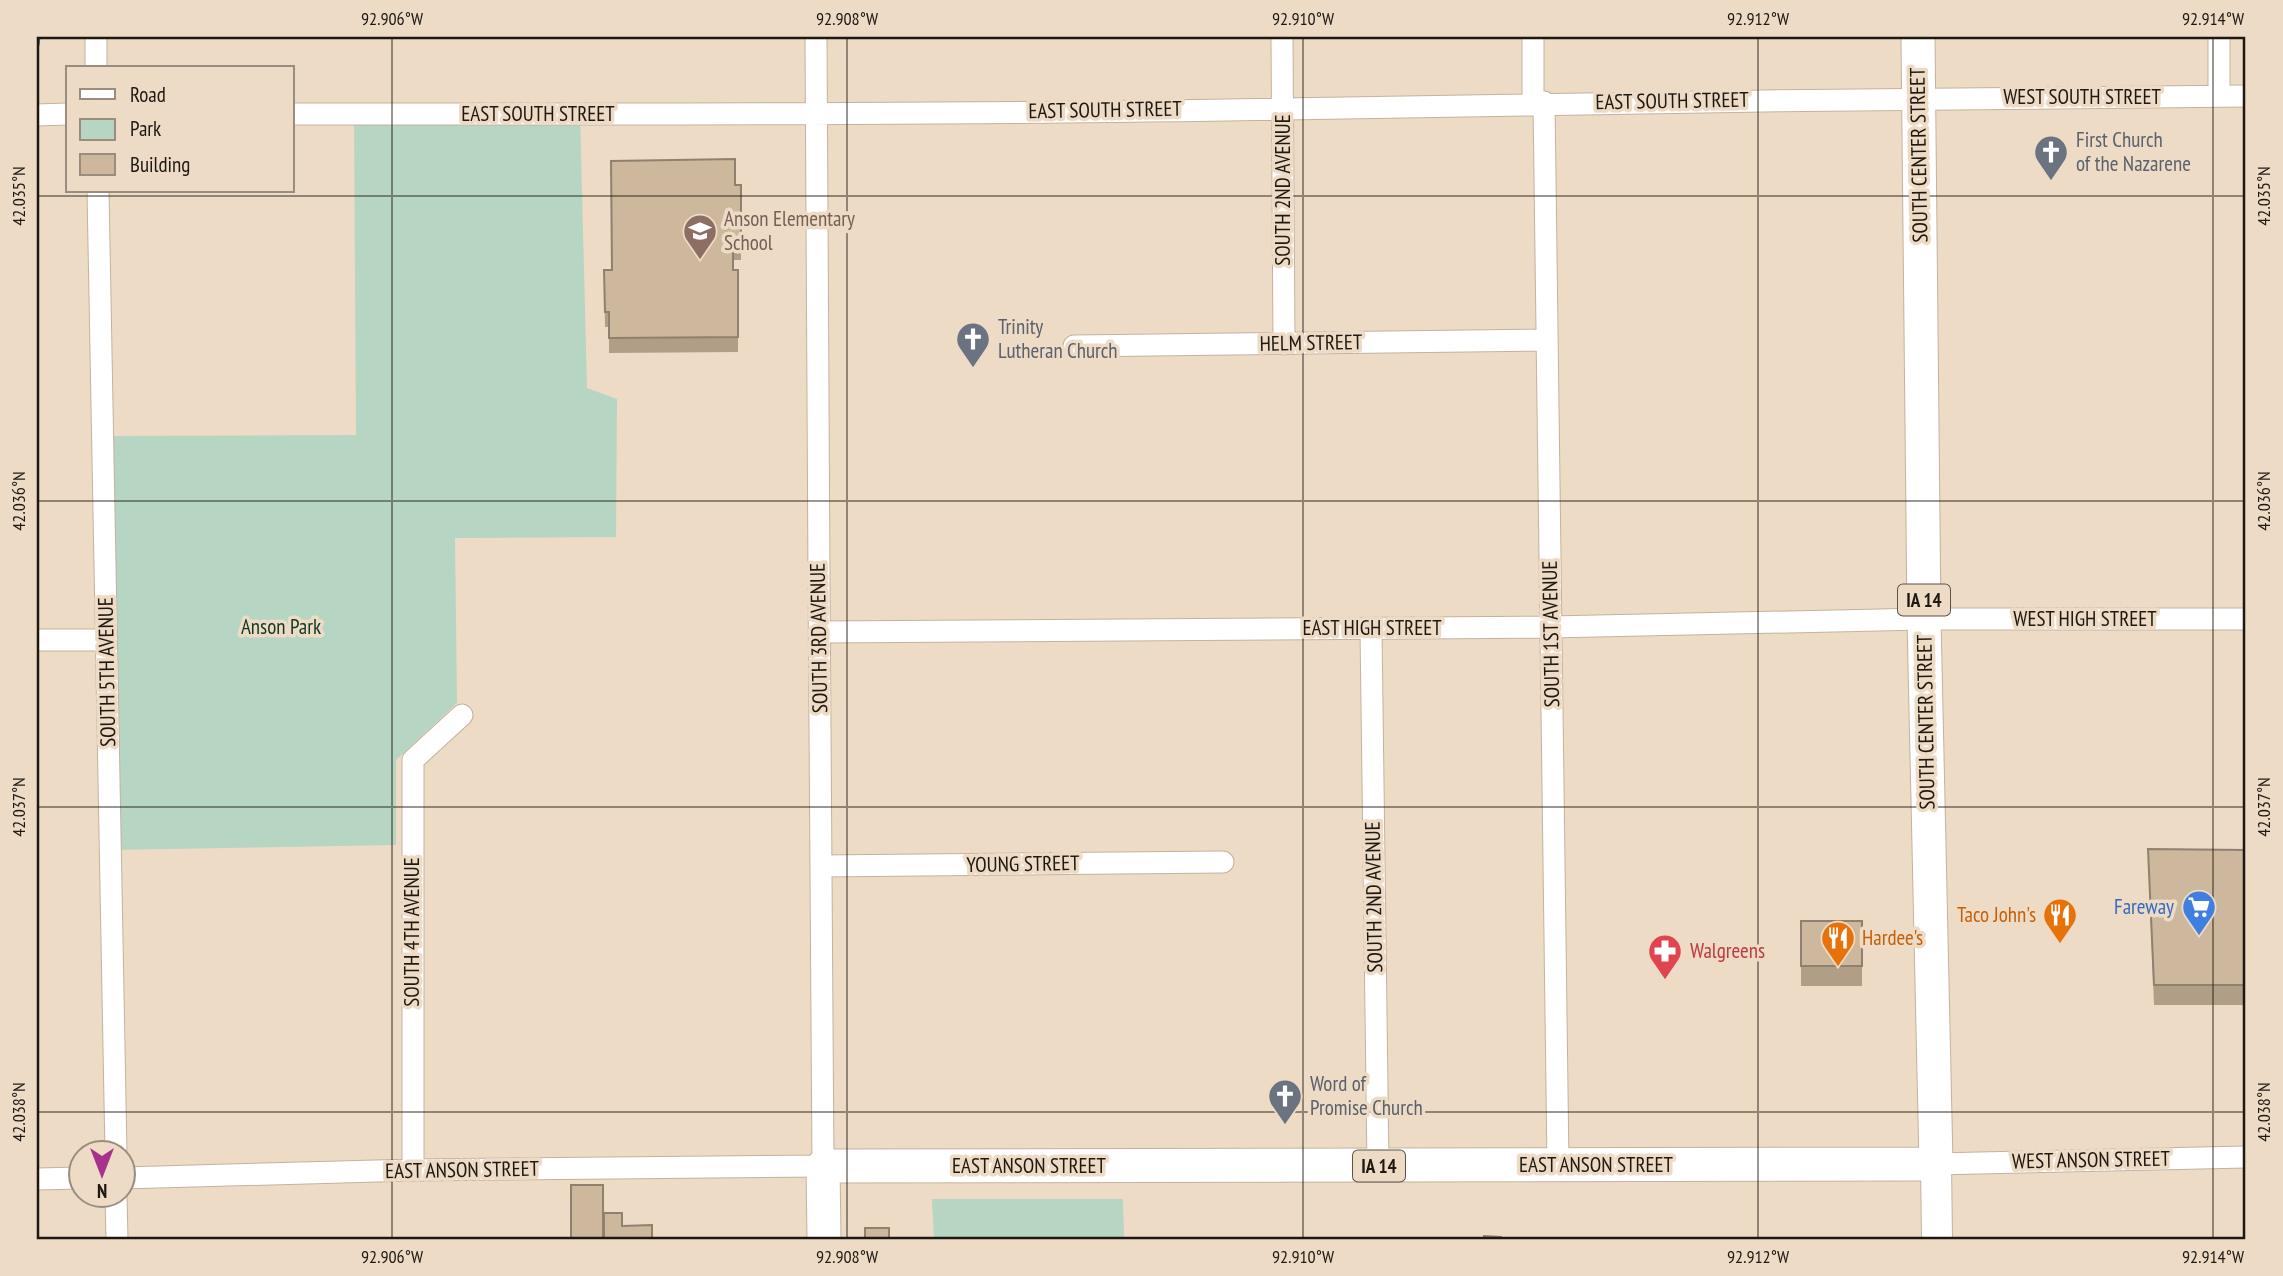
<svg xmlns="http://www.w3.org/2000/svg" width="2283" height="1276" viewBox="0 0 2283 1276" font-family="'PT Sans Narrow',sans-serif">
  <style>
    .green { fill: #b7d5c3 }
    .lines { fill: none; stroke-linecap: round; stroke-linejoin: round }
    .stream { stroke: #526470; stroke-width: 5 }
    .minor-casing { stroke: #c3b39e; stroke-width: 23 }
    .secondary-casing { stroke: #c3b39e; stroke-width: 32 }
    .primary-casing { stroke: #c3b39e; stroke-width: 35 }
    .minor { stroke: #fff; stroke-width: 21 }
    .secondary { stroke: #fff; stroke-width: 30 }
    .primary { stroke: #fff; stroke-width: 33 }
    .wall { fill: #b09e87 }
    .building { fill: #cdb89d; stroke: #90816e; stroke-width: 2 }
    .ticks { fill: none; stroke: #1e1810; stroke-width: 2; stroke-opacity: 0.45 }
    .labels { text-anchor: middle; stroke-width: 7; stroke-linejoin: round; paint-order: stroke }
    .shield { fill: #eddbc6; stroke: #5c5247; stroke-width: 2 }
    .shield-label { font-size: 19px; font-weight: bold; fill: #1e1810 }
    .street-label { font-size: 21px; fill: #1e1810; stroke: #eddbc6 }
    .worship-label { font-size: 21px; fill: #5b616d; stroke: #eddbc6; text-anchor: start }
    .education-label { font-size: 21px; fill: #785e54; stroke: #eddbc6; text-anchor: start }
    .park-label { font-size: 21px; fill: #0d3824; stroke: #eddbc6 }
    .shop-label { font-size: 21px; fill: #366cbe; stroke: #eddbc6; text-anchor: end }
    .food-label { font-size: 21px; fill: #c56008; stroke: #eddbc6; text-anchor: end }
    .health-label { font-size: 21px; fill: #be3a42; stroke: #eddbc6; text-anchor: start }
    .neatline { fill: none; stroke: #1e1810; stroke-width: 2.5 }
    .ticks-label { font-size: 18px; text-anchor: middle; fill: #1e1810 }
  </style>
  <rect width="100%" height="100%" fill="#eddbc6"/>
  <path class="green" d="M580,113L587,388L617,399L616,537L455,538L457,703L396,760V845L109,850L103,436L356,435L354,114Z
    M932,1199H1123L1124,1239H934Z"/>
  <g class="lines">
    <path class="stream" d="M37,45L38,37"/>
    <g class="minor-casing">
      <path id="minor" d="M96,37V68
        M1282,37L1284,344
        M1533,37V102
        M2219,37V96
        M1544,102L1558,1165
        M292,114C623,114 954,115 1284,109C1605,103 1925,98 2246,96
        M37,115L68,114
        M98,191L116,1154
        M1074,346L1547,340
        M1371,629L1378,1166
        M819,632L1551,627L1924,619H2246
        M37,640H106
        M823,866L1223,862
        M1936,1164L2246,1157
        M413,1170V760L462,715
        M122,1178L413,1170L823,1166C823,790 815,413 816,37
        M37,1179L80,1178
        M116,1196L117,1239"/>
    </g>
    <g class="secondary-casing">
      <path id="secondary" d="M1936,1164L1937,1239"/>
    </g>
    <g class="primary-casing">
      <path id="primary" d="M824,1239L823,1166L1936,1164L1924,619L1918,37"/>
    </g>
    <use href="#minor" class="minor"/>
    <use href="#secondary" class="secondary"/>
    <use href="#primary" class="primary"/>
  </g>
  <path class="wall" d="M735,185H741V260H733V270H738V352L609,353V327H605L604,270H612Z
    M2148,849L2246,850V1005H2154Z
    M1801,921H1862V986H1801Z"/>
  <path class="building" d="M735,159V185H741V245H733V270H738V337L609,338V312H605L604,270H612L611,161Z
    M2148,849L2246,850V985H2154Z
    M1801,921H1862V966H1801Z
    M571,1185H603V1239H571Z
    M604,1213H622V1226L652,1225V1239H604Z
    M865,1228H889V1239H865Z
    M1484,1236L1501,1237V1239H1484Z"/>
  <path class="ticks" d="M392,37V1239M847,37V1239M1303,37V1239M1758,37V1239M2213,37V1239M37,196H2246M37,501H2246M37,807H2246M37,1112H2246"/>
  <defs>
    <g id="church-pin" transform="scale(1.75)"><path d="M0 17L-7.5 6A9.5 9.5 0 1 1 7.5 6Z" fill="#6b7280" stroke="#eddbc6"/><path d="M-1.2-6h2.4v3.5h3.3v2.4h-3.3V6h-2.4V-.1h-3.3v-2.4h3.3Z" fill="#fff"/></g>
    <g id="school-pin" transform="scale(1.75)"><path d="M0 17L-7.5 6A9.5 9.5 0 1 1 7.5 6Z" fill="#8d6e63" stroke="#eddbc6"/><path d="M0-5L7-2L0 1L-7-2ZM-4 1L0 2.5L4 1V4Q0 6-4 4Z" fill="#fff"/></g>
    <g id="supermarket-pin" transform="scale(1.75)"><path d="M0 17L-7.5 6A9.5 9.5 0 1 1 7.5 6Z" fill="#3f7fe0" stroke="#eddbc6"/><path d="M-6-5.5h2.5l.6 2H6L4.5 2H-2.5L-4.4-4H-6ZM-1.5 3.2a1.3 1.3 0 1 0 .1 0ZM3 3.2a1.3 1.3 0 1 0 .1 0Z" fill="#fff"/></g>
    <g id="restaurant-pin" transform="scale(1.75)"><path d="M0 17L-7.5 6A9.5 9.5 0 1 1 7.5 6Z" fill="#e8710a" stroke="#eddbc6"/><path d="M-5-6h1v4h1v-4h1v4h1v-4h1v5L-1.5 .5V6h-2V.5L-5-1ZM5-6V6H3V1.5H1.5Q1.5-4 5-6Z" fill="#fff"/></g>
    <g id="pharmacy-pin" transform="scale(1.75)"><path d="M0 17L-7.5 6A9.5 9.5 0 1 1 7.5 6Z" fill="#e0444e" stroke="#eddbc6"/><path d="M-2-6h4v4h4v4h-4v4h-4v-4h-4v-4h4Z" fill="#fff"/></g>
  </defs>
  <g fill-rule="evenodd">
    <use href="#church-pin" x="2051" y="152"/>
    <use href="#school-pin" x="700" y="231"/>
    <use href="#church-pin" x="973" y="339"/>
    <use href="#supermarket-pin" x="2199" y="907"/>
    <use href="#restaurant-pin" x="2060" y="915"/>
    <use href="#restaurant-pin" x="1838" y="938"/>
    <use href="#pharmacy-pin" x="1665" y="951"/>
    <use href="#church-pin" x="1285" y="1096"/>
  </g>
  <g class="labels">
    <g class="shield">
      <rect x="1898" y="584.5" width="52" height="31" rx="5"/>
      <rect x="1353" y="1150.5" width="52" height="31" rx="5"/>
    </g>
    <g class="shield-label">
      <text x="1924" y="607">IA 14</text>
      <text x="1379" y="1173">IA 14</text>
    </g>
    <g class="street-label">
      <text x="2082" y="104">WEST SOUTH STREET</text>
      <text transform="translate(1672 101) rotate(-1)" y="7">EAST SOUTH STREET</text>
      <text transform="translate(1105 110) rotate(-1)" y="7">EAST SOUTH STREET</text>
      <text x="538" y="121">EAST SOUTH STREET</text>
      <text transform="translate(1919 155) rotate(-91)" y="7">SOUTH CENTER STREET</text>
      <text transform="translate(1283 190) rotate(-90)" y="7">SOUTH 2ND AVENUE</text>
      <text transform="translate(1311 343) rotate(-1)" y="7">HELM STREET</text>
      <text x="2085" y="626">WEST HIGH STREET</text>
      <text x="1372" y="635">EAST HIGH STREET</text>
      <text transform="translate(1551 634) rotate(-91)" y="7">SOUTH 1ST AVENUE</text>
      <text transform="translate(819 638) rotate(-91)" y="7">SOUTH 3RD AVENUE</text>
      <text transform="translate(107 672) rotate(-91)" y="7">SOUTH 5TH AVENUE</text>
      <text transform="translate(1926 722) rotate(-91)" y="7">SOUTH CENTER STREET</text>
      <text transform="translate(1023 864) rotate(-1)" y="7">YOUNG STREET</text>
      <text transform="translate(1374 897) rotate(-91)" y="7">SOUTH 2ND AVENUE</text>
      <text transform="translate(412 932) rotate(-90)" y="7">SOUTH 4TH AVENUE</text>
      <text transform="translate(2091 1160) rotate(-1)" y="7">WEST ANSON STREET</text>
      <text x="1596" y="1172">EAST ANSON STREET</text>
      <text x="1029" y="1173">EAST ANSON STREET</text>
      <text transform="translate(462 1170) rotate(-1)" y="7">EAST ANSON STREET</text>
    </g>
    <g class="worship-label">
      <text x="2076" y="147">First Church<tspan x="2076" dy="24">of the Nazarene</tspan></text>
      <text x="998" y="334">Trinity<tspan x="998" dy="24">Lutheran Church</tspan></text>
      <text x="1310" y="1091">Word of<tspan x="1310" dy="24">Promise Church</tspan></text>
    </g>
    <g class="education-label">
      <text x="724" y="226">Anson Elementary<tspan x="724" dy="24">School</tspan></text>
    </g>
    <g class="park-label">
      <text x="281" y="634">Anson Park</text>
    </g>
    <g class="shop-label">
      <text x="2174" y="914">Fareway</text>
    </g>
    <g class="food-label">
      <text x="2036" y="922">Taco John's</text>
      <text x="1862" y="945" text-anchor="start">Hardee's</text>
    </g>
    <g class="health-label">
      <text x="1690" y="958">Walgreens</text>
    </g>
  </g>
  <rect width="2283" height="1276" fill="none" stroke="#eddbc6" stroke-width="77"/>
  <rect x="66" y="66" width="228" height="126" fill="#eddbc6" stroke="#9a8d7d" stroke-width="2"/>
  <rect x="80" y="89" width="35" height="10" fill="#ffffff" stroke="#9a8d7d" stroke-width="2"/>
  <text x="130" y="102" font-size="21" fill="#1e1810">Road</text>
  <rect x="80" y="119" width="35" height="21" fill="#b7d5c3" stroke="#9a8d7d" stroke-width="2"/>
  <text x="130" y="136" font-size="21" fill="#1e1810">Park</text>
  <rect x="80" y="154" width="35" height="21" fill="#cdb89d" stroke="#9a8d7d" stroke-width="2"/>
  <text x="130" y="172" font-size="21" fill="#1e1810">Building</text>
  <g transform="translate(102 1174) rotate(180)"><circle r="33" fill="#eddbc6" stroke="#9a8d7d" stroke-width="2"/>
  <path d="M0-5L12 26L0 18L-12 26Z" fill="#a7328b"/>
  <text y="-10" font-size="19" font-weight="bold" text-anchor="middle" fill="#1e1810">N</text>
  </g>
  <rect x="38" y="38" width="2206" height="1200" class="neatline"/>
  <g class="ticks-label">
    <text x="392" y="25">92.906°W</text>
    <text x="847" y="25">92.908°W</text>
    <text x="1303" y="25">92.910°W</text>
    <text x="1758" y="25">92.912°W</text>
    <text x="2213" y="25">92.914°W</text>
    <text transform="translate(2264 196) rotate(-90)" y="6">42.035°N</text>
    <text transform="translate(19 196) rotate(-90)" y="6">42.035°N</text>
    <text transform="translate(2264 501) rotate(-90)" y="6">42.036°N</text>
    <text transform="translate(19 501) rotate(-90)" y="6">42.036°N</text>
    <text transform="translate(2264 807) rotate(-90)" y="6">42.037°N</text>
    <text transform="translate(19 807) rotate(-90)" y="6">42.037°N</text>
    <text transform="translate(2264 1112) rotate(-90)" y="6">42.038°N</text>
    <text transform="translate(19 1112) rotate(-90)" y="6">42.038°N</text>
    <text x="392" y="1263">92.906°W</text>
    <text x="847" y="1263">92.908°W</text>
    <text x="1303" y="1263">92.910°W</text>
    <text x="1758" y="1263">92.912°W</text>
    <text x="2213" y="1263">92.914°W</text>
  </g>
</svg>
